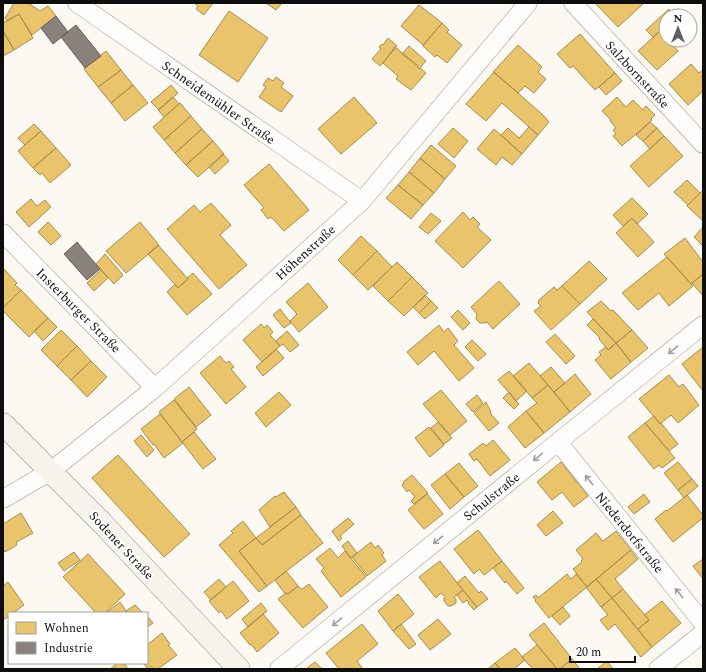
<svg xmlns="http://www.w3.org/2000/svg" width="706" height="672" viewBox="0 0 706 672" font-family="Spectral,serif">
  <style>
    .homes { fill: #e9c46a; stroke: #a78d4e }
    .industry { fill: #8a817c; stroke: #655e5b }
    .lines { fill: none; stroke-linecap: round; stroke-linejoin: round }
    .street-casing { stroke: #959491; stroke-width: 19 }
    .secondary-casing { stroke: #8c8a87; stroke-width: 23 }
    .street { stroke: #fffefd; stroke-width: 18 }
    .secondary { stroke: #f5f3ea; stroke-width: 22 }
    .oneway { stroke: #9f9e9d }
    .labels { text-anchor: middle; stroke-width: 4; stroke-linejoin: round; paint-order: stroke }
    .street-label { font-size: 13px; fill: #0e0e0e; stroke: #fff }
  </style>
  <rect width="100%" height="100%" fill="#fcf9f2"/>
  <path class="homes" d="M14,3H28L40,11L48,6L56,16L32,35L19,14L7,21L5,18Z
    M194,3H213L204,15L196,9L198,6Z
    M266,3H282L276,10Z
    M597,3H644L618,27L596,4Z
    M419,5L442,23L423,45L401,26Z
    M669,9L675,16H666V28L661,33L660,31L653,37L646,30Z
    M229,11L268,38L238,82L199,55Z
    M19,14L33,38L14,50L3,31V23Z
    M442,23L449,30L447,32L462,45L447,63L437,55L435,57L423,46Z
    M3,31L14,50L3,56Z
    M660,31L666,38V40H668L678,51L657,70L638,51Z
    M580,34L615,73L595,90L573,66L570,68L557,54Z
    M388,38L397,46L380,66L372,59L381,49L379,47L382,44L383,45Z
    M518,45L542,67L538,72L546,79L534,93L525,86L518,93L493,72Z
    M409,46L426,61L419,69L417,67L418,66L402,54Z
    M395,47L418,66L417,67L419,69L420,68L426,73L411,90L396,79L398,76L383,63Z
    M106,51L121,70L98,87L84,69Z
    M691,64L699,73L703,70V91L688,105L669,84Z
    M121,70L133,85L111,103L98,87Z
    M494,72L543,115L549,122L538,135L502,103L486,121L466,104Z
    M615,73L622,81L606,95L599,87Z
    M276,77L284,83L281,87L293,96L281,112L259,97L266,87L263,85L268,78L273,81Z
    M133,85L148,103L125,121L111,103Z
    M171,85L178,93L159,110L151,102Z
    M173,97L179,104L164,117L158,110Z
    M354,97L377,123L341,154L318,129Z
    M617,97L626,107L633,100L643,110L646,106L655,115L651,119L652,120L650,122L628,141V140L622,146L613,136L616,134L613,130L616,128L610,121L611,120L602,111Z
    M180,103L191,116L164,140L153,127Z
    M191,116L202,129L175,153L164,140Z
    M650,122L657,128L643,141L636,135Z
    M34,124L41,131L25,145L18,138Z
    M529,127L538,135L522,154L501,135L508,128L519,138Z
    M453,128L468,141L454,158L438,144Z
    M657,128L664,136L650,149L643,141Z
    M202,129L213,141L186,165L175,153Z
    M494,129L522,154L512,165L502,157L496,165L477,149Z
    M41,131L56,148L33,168L18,151Z
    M664,136L683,156L649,187L630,166Z
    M213,141L224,154L198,177L186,165Z
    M431,145L456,166L445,179L420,158Z
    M56,148L71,165L50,183L42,173L40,175L33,168Z
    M223,154L229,161L215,174L209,167Z
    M420,158L445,179L434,193L409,172Z
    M269,164L309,210L284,231L271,217L268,219L261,210L264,208L244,185Z
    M409,172L434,193L423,205L398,185Z
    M687,180L700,193L688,205L674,192Z
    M398,185L423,205L411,219L386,198Z
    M703,190V221L687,206Z
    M632,198L648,214L637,224L632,218L623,226L613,215Z
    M31,199L37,206L45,200L51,207L29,227L16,212Z
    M211,203L231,225L220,235L247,265L219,289L167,229L194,205L200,212Z
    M463,212L470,220L473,217L480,224L477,227L491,240L463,268L435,241Z
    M431,213L441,221L428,234L419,227Z
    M632,218L654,242L638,257L616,233Z
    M48,222L61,236L51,245L38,232Z
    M140,222L159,245L126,273L106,251Z
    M703,227V246L694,237Z
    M361,236L377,251L353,275L338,260Z
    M685,238L703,262V274L691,284L664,254Z
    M158,245L188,279L178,288L148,254Z
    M377,251L392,267L368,290L353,275Z
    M105,254L123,275L114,284L96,264Z
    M667,257L693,286L669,306L659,293L638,310L622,293Z
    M589,261L607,279L580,304L562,286Z
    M397,262L412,277L388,301L373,286Z
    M3,268L17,283L15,285L21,290L3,308Z
    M101,270L108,278L94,291L87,283Z
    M193,273L212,294L187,315L167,292L175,284L178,288L188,279L187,278Z
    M703,274V296L692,283Z
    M412,277L428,293L404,316L388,301Z
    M499,281L520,304L493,329L487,322L485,323H480L476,319L477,314L471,307Z
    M308,283L328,307L299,332L290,321L297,314L286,302Z
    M562,286L580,304L551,330L534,311L541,306L538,303L539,300L554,287L557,290Z
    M21,290L48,318L29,337L3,311V308Z
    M425,295L431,301L419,313L413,307Z
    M431,301L438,308L425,319L419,313Z
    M601,301L611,311L613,310L632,330L616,343L587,312Z
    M280,309L291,323L284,328L273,315Z
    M458,310L470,323L463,330L451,317Z
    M48,318L57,327L43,341L34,331Z
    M593,319L616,343L608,350L599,339L600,338L587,325Z
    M261,324L264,328L267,325L273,332L270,335L280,346L262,362L243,340Z
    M439,325L444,332L448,328L458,341L454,345L474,368L459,381L434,351L418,365L407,352Z
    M61,330L77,346L57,366L41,350Z
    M632,330L648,348L631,362L616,343Z
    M287,331L299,345L290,352L283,344L280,346L276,341Z
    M555,334L575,356L566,364L546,342Z
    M472,340L486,354L478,361L465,347Z
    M616,343L631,362L611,379L595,360L601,355L599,352L606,347L608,350Z
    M77,346L91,361L71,380L57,366Z
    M703,347V391L682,364Z
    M276,349L284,358L263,376L256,367Z
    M220,356L226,363L229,361L234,367L231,369L246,387L226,404L200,373Z
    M91,361L107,377L87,397L71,380Z
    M529,363L548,385L532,398L513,376Z
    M551,367L565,383L554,392L540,376Z
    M509,371L527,391L516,401L498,380Z
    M575,374L591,394L570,412L554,392Z
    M669,375L679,387L683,384L699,405L678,423L671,415L660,424L639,399Z
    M548,385L570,412L544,433L526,411L537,403L532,398Z
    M189,387L211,415L196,427L174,399Z
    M441,390L467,421L450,435L423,404Z
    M279,392L291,405L266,427L255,413Z
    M509,392L519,404L514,409L503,398Z
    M477,395L483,403L473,412L466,404Z
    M174,400L197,429L182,442L159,412Z
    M486,402L491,412L490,413L499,423L489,431L474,413Z
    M526,411L544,433L525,448L508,427Z
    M160,414L183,443L164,458L154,444L153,445L141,429Z
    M654,416L660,424L661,423L678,444L669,451L645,423Z
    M438,422L452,438L444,444L431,428Z
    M645,423L675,458L662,468L659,465L654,469L628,437Z
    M429,427L444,445L430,457L415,438Z
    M194,432L216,459L203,469L182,442Z
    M141,435L154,450L147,457L134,441Z
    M493,440L510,460L490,476L477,459L474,461L469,454L483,443L486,446Z
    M118,455L190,534L164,557L92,478Z
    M561,462L588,496L574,507L562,492L552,500L537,482Z
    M678,462L692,479L678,490L664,473Z
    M459,463L478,486L464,497L445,474Z
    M445,474L464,497L450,509L431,485Z
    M412,475L428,493L414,504L411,501L415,497L409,490L407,492L402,485L404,483L403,482Z
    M692,479L698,486L684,498L678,490Z
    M284,492L296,507L270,527L259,510L275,496L276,497Z
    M427,494L443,514L424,529L408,510Z
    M644,494L650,502L634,514L628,507Z
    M687,495L703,515V518L673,542L655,519L666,510L667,511Z
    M296,507L301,515L262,545L256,538Z
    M553,511L563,523L546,536L537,525Z
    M21,513L33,533L16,542L17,545L5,552L4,550H3V524Z
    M301,515L323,543L267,586L239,551L256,538L262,545Z
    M348,518L354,524L340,536L342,538L339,541L332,531Z
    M243,521L256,538L239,551L267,586L259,592L219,545L233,533L231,531Z
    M478,530L502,561L484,575L479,569L474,574L454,549Z
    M616,531L631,550L587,587L573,569L582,562L581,561L583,559L576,550L596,533L603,541Z
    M348,541L357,553L351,558L342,546Z
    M371,542L375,548L378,545L384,553L382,555L386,561L367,576L352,557Z
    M330,548L338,558L345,551L366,577L341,597L321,571L324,568L316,559Z
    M631,550L638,559L615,579L623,589L612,598L596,579Z
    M74,552L80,560L64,571L58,563Z
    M88,554L125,594L105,613H96L63,577Z
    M703,559V579L693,566Z
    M440,561L463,590L454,597L456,599V603L451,606H448L444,601V598L445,597L441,593L436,598L419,577Z
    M502,561L524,588L517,594L506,581L505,583L493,568Z
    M286,571L298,586L288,594L286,593L285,594L275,580Z
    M567,574L571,579L576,574L587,587L549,618L535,601L536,600L533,597L536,595L538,598Z
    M465,576L479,593L481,591L488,599L477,607L457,583Z
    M219,579L226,587L211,600L204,592Z
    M596,579L612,598L601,607L586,587Z
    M233,581L249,601L227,619L221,611L219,613L209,601Z
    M8,582L24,605L13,613H9V616L3,620V586Z
    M309,584L328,607L303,628L278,599L286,593L288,594L298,586L300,588L302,589Z
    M623,589L649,620L638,629L612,598Z
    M463,590L477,607L474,610L468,603L469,602L467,600L463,603L457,595Z
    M398,594L414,614L393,631L378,611Z
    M612,598L652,647L641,657L615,624L608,630L600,620L608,615L601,607Z
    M662,601L681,623L652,647L638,629L649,620L644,615Z
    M120,602L126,611L124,613H106Z
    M261,603L267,611L248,627L242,619Z
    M135,605L143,613H124L126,611Z
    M563,607L570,616L560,625L552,616Z
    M263,614L279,633L257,652L251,644L250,645L240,633Z
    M147,616L153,623L147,627Z
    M438,619L451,634L430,650L418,635Z
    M544,623L572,659L560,669H557L529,635Z
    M362,624L378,644L357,661L363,669H339L326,653Z
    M401,624L416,644L409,649L393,631Z
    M162,633L170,644L168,645L177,655L158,669H153L151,666L148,669L143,663H147V645Z
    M537,645L557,669H533L530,665H529L522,657Z
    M515,648L525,660L514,669H500L495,663Z
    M572,659L580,669H560Z
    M607,661L613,669H597Z
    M315,662L322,669H306Z
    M118,663H124L128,669H110Z
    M495,663L500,669H488Z"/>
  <path class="industry" d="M56,16L68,32L53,44L41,28Z
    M76,25L101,56L85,68L61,37Z
    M77,242L100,269L87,280L64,254Z"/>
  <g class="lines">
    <g class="street-casing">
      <path id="street" d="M77,3L362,201
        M573,3L703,144
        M3,233L155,388
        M558,442L703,623
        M3,499L51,471L155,388L362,201L528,3
        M279,669L558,442L703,325
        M658,669L703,633"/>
    </g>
    <g class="secondary-casing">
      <path id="secondary" d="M3,424L102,523L239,669"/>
    </g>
    <use href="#street" class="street"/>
    <use href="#secondary" class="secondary"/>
  </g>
  <defs><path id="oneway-shaft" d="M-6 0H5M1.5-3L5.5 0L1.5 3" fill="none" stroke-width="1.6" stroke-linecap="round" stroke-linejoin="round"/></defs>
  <g class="oneway">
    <use href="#oneway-shaft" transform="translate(673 350) rotate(141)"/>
    <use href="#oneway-shaft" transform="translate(538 457) rotate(141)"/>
    <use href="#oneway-shaft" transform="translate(589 480) rotate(-129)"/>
    <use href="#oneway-shaft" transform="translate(438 540) rotate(141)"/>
    <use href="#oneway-shaft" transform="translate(679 593) rotate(-129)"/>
    <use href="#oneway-shaft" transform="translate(337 622) rotate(141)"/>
  </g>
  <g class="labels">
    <g class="street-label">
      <text transform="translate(638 74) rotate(47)" y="5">Salzbornstraße</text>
      <text transform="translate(219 102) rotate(35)" y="5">Schneidemühler Straße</text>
      <text transform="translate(305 252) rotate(-42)" y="5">Höhenstraße</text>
      <text transform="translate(79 310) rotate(45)" y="5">Insterburger Straße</text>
      <text transform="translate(491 496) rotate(-39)" y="5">Schulstraße</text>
      <text transform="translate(630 532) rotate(51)" y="5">Niederdorfstraße</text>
      <text transform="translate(122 545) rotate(47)" y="5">Sodener Straße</text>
    </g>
  </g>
  <rect width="706" height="672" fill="none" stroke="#0e0e0e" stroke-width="8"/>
  <rect x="8" y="612" width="140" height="52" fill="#ffffff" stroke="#9f9f9f"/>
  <rect x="16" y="622" width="20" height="12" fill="#e9c46a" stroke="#9f9f9f"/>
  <text x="44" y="632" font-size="12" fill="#0e0e0e">Wohnen</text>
  <rect x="16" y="642" width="20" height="12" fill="#8a817c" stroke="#9f9f9f"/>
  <text x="44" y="652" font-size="12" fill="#0e0e0e">Industrie</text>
  <g transform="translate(678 28)"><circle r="19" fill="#ffffff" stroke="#9f9f9f"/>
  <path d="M0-3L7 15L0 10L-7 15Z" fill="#61605e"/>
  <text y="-6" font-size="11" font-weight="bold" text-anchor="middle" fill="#0e0e0e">N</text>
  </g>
  <path d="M570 656v6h65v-6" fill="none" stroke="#0e0e0e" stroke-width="2"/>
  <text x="576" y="656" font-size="12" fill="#0e0e0e" stroke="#ffffff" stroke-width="3" paint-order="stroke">20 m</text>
</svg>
